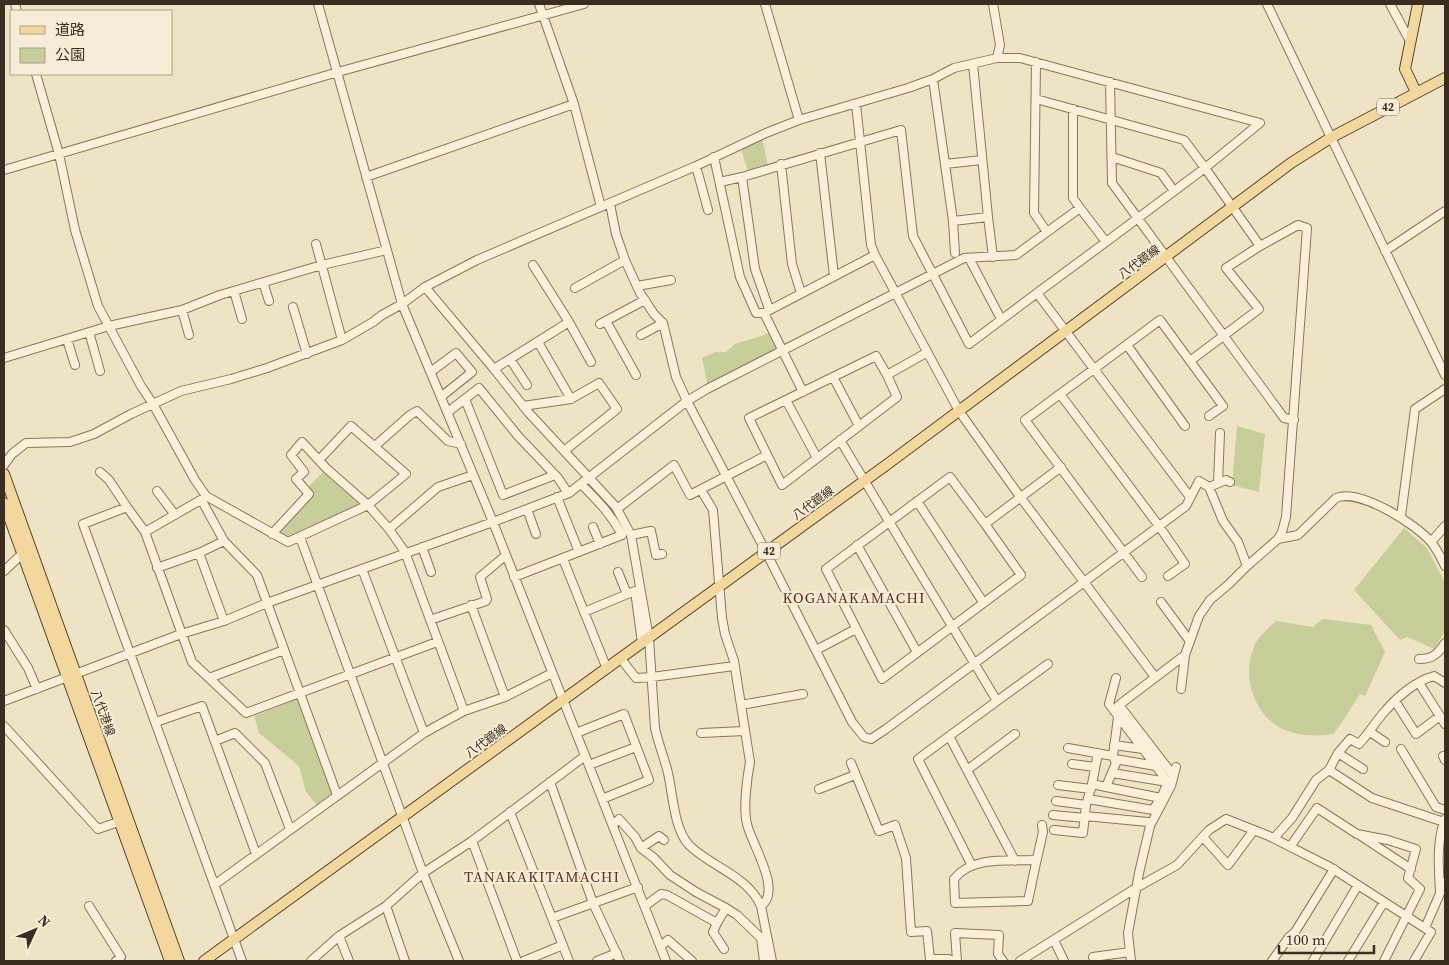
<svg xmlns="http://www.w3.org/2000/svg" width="1449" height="965" viewBox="0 0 1449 965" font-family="'Source Serif 4','Noto Sans JP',serif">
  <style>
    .green { fill: #c8ce99 }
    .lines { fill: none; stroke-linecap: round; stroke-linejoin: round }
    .minor-casing { stroke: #8b755b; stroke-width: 10 }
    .major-casing { stroke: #59432f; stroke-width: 12 }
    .minor { stroke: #faf0d9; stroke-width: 8 }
    .major { stroke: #f3d89d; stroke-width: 10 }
    .labels { text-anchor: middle; stroke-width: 4; stroke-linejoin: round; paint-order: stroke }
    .shield { fill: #f7edd6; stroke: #736756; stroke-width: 1 }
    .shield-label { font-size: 11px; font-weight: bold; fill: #3b2d1f }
    .street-label { font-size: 12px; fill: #3b2d1f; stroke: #f7edd6 }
    .quarter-label { font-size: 15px; letter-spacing: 1px; fill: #692d1d; stroke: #f7edd6 }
  </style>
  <rect width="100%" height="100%" fill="#efe3c6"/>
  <path class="green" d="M762,138L768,166L748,173L741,148Z
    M770,333L778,347L708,387L702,358L715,352H726L735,344Z
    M1237,426L1265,434L1259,492L1232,485Z
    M323,472L362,506L289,539L276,532L311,493L308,487Z
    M1404,528L1427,548L1445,583V631L1434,649L1407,637L1400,640L1354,590Z
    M1323,619L1371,625L1385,652L1365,696L1360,694L1342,722L1333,734C1314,737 1294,736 1277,726C1252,709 1242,674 1254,647C1258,636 1268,629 1276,621L1313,627Z
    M297,699L332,794L317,805L306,792L299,766L259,733L254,716Z"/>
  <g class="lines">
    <g class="minor-casing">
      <path id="minor" d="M15,4L17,11
        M318,4L402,304L493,522L666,961
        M539,4L574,104L601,207
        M765,4L799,120
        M993,4L1000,45L997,58
        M1267,4L1445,375
        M1390,4L1410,41
        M1036,62L1034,213L1047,232L1080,208L1106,242L1205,168L1260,246L1226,268L1259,309L1190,361
        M36,74L59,154L75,230L98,306L141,386L153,404L195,480L206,496L288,542L368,505L406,474L351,426L319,460
        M933,79L953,221L988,217L973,64
        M1110,82L1112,183L1284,418L1294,420
        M1073,109V198L1080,208
        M820,153L834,276
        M714,157L740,277L756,313H764
        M1112,157L1161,173L1174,191
        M781,164L792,264L801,293
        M945,164L982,160
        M696,166L708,210
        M4,170L338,72L584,4
        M366,177L574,104
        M742,177L755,269L769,309
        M720,182L742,177L901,130L913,236L969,344L1037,293
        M610,204L616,234L625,260L640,293L654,314L663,323L676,377L687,401L766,552L852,722L864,737L871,739L886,729L1084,582L1021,498L959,411L875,255L871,245L856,104
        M988,217L993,257
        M953,221L955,253
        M1106,242L1037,293L1094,369L1160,320L1223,406L1209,416
        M316,244L342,340
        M1385,251L1445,211
        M969,258L1001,319
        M263,282L269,301
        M637,286L671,280
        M425,287L494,369L528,412L616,507L631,535L651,531L656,555L662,554
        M575,288L625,260
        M234,291L242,319
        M293,307L307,354
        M182,310L189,335
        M606,321L636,375
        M569,322L591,362
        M600,324L645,300
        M89,332L100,371
        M641,335L663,323
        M67,339L75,365
        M1127,345L1185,426
        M4,358L109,326L182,310L220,295L322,265L387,250
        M510,359L527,385
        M494,369L569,322L533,265
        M432,371L456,353L472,372L442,396
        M887,375L876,356L749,418L782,485L897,397L887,375L926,353
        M833,377L859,426
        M803,392L764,313L875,255
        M1060,394L1094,369L1190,497
        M465,399L503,495L555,475
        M786,400L817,458
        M523,406L571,399L538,342
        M448,412L479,388L518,436L558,478L568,493
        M840,440L997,701L1048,664
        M375,446L410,415L417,411L448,441L461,444
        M564,451L617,409L599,383L571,399
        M4,465L12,454L26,443L70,442L94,434L131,414L181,391L231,379L267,368L342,340L373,322L382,315L402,304L425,287L477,260L696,166L766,133L799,120L908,88L933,79L954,68L997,58H1020L1260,123L1205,168L1184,140L1036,99
        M100,472L109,480L127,507
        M1218,483L1220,433
        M1209,487L1223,521L1238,542L1247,566
        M701,490L713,510L722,618L725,634L734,661L750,762C747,778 743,808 747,824C751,843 783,891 761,906
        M157,491L175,515
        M557,497L579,552
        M202,501L224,541L257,575L337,795
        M917,501L983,602
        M527,509L536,534
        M617,509L674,465L690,495L767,455
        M1401,516L1415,409L1445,389
        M985,524L950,477L826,569L882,679L1021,575L985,524L1061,467
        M593,527L600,544
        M389,529L438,487L473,475
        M145,532L204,498
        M272,534L309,494L296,479L304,472L291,455L302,442L326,468L368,505L389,529L405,552L464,711
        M631,535L649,638L655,728C658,742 663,755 667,769C673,791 673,828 689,845C711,867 747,875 761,906L772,961
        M300,537L423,873L459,961
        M1278,539L1298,535L1336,498C1359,488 1416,524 1431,542C1437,549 1441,558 1445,566
        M1431,542L1445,526
        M857,545L917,652
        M422,547L431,572
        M199,553L224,621
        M563,559L607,669
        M157,568L199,553L224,541
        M362,569L424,733
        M4,571L23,553
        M618,572L627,594
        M514,577L622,535C611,514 597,500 581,484
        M1142,577L1025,420L1060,394L1159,526L1185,564L1168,576
        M1161,602L1189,640
        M471,605L505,697
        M584,612L635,591L642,643
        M430,620L486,601L487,599L480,577L505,556
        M4,630L28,668L37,689
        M816,650L856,629
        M621,659L636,678L652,677L734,666
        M1419,659C1433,659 1438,654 1445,643
        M1155,677L1084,582L1186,506L1199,481L1209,487L1226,480L1230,482
        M209,678L284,650
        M1116,678L1109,704L1171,786
        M1419,683L1445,724
        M1181,689L1185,655L1199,616L1210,600L1229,584L1247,566L1278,539L1282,532L1286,517L1307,228L1298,225L1260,246
        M4,701L181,634L224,621L267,603L493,522L569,493L687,401L707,389L964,258L1016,255L1047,232
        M1395,701L1416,734L1440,716
        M741,705L803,694
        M156,722L202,706L256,854
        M4,726L98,829L121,821
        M1370,732L1385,742
        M576,733L624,714L649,780L602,799
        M701,733L745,731
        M949,736L1015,861
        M215,741L235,733L265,763L290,829
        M1114,745L1143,749
        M1068,748L1113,756L1118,717
        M1401,749L1436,807L1445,810
        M1098,753L1092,784L1106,787L1116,763L1113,756
        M1338,753L1363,769
        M1443,756L1445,760
        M1115,759L1156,766
        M851,763L879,831L895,825L906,858L911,932L927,931L930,959H949L953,961
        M1072,764L1095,767
        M589,765L636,747
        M967,770L1015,734
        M1329,770L1372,798L1444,822
        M1173,775L1119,705L1185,655
        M550,782L593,903L620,961
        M1058,785L1091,789
        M1106,787L1161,798L1168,782L1112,773
        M819,789L855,775
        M1088,799L1153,810L1158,802
        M1056,801L1086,805
        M510,812L569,961
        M1053,815L1085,818
        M1085,816L1148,822
        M613,825L619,819L635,837L641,848L654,858L670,875L696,892L726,908L717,923
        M1054,830L1083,833L1086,805L1092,784
        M1361,836L1411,869
        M1203,837L1228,865L1254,830
        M1274,838L1292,818L1316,780L1329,770L1338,753L1350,739L1359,744C1369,733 1376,721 1386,710C1398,696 1416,681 1434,676L1445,683
        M472,841L517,961
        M1290,847L1317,808L1357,834L1388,840L1416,849L1408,878L1420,889L1384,961
        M641,848L659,836L664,840
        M1033,860L1036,863L1028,901L955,903L954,879C972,856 1008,861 1033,860Z
        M1036,863L1043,832L1042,825
        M972,866L918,759L997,701
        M214,885L424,733L464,711L505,697L552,673
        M1440,893C1439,868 1436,843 1445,819
        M89,906L121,957L116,961
        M386,906L405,961
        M645,906L661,894L667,895L717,923L713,932L724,949
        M726,908L737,915L761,938L766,936
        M552,918L638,887
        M1425,928L1445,882
        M339,936L349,961
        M761,938L764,961
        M1054,940L1064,961
        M661,946L668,940L692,961
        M1093,957L1130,952
        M242,961L83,524L127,507L145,532L192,662L246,713L437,642
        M311,961L339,936L386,906L423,873L472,841L585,756
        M524,961L563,945
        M597,961L617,953
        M957,961L955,933L999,935L998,954L1003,961
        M1020,961L1136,888L1177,865L1209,830L1226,819L1269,836L1330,867L1431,932L1414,961
        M1131,961L1128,933L1139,873L1150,826L1171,786L1176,767
        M1272,961L1289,937L1295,932L1334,869
        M1313,961L1358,885
        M1348,961L1384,902"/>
    </g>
    <g class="major-casing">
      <path id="major" d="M1416,92L1405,69L1418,4
        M4,474L179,961
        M4,503L170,961
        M204,961L889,463L1291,163L1332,137L1445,78"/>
    </g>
    <use href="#minor" class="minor"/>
    <use href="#major" class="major"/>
  </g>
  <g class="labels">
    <g class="shield">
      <rect x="1377" y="98.5" width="22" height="17" rx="4"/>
      <rect x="758" y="542.5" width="22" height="17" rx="4"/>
    </g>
    <g class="shield-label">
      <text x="1388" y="111">42</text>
      <text x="769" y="555">42</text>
    </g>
    <g class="street-label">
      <text transform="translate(1139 262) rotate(-36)" y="4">八代鏡線</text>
      <text transform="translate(813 503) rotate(-36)" y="4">八代鏡線</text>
      <text transform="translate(103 713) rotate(70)" y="4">八代港線</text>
      <text transform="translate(486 741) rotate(-36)" y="4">八代鏡線</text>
    </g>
    <g class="quarter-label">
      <text x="854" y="603">KOGANAKAMACHI</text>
      <text x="542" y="882">TANAKAKITAMACHI</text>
    </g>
  </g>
  <rect width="1449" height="965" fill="none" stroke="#3b2d1f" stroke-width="10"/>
  <rect x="10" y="10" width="162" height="65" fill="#f7edd6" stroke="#aca08d"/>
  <rect x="20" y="26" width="25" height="8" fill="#f3d89d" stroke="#aca08d"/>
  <text x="55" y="35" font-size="15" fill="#3b2d1f">道路</text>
  <rect x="20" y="48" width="25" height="15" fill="#c8ce99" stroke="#aca08d"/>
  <text x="55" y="60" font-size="15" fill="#3b2d1f">公園</text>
  <g transform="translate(35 930) rotate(46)" stroke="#f7edd6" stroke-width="4" paint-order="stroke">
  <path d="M0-4L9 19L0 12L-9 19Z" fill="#3b2d1f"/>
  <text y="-8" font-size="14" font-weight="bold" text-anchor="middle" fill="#3b2d1f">N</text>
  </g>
  <path d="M1279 945v8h95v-8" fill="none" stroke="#3b2d1f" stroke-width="2.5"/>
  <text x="1286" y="945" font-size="15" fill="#3b2d1f" stroke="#f7edd6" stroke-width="4" paint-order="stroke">100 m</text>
</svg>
